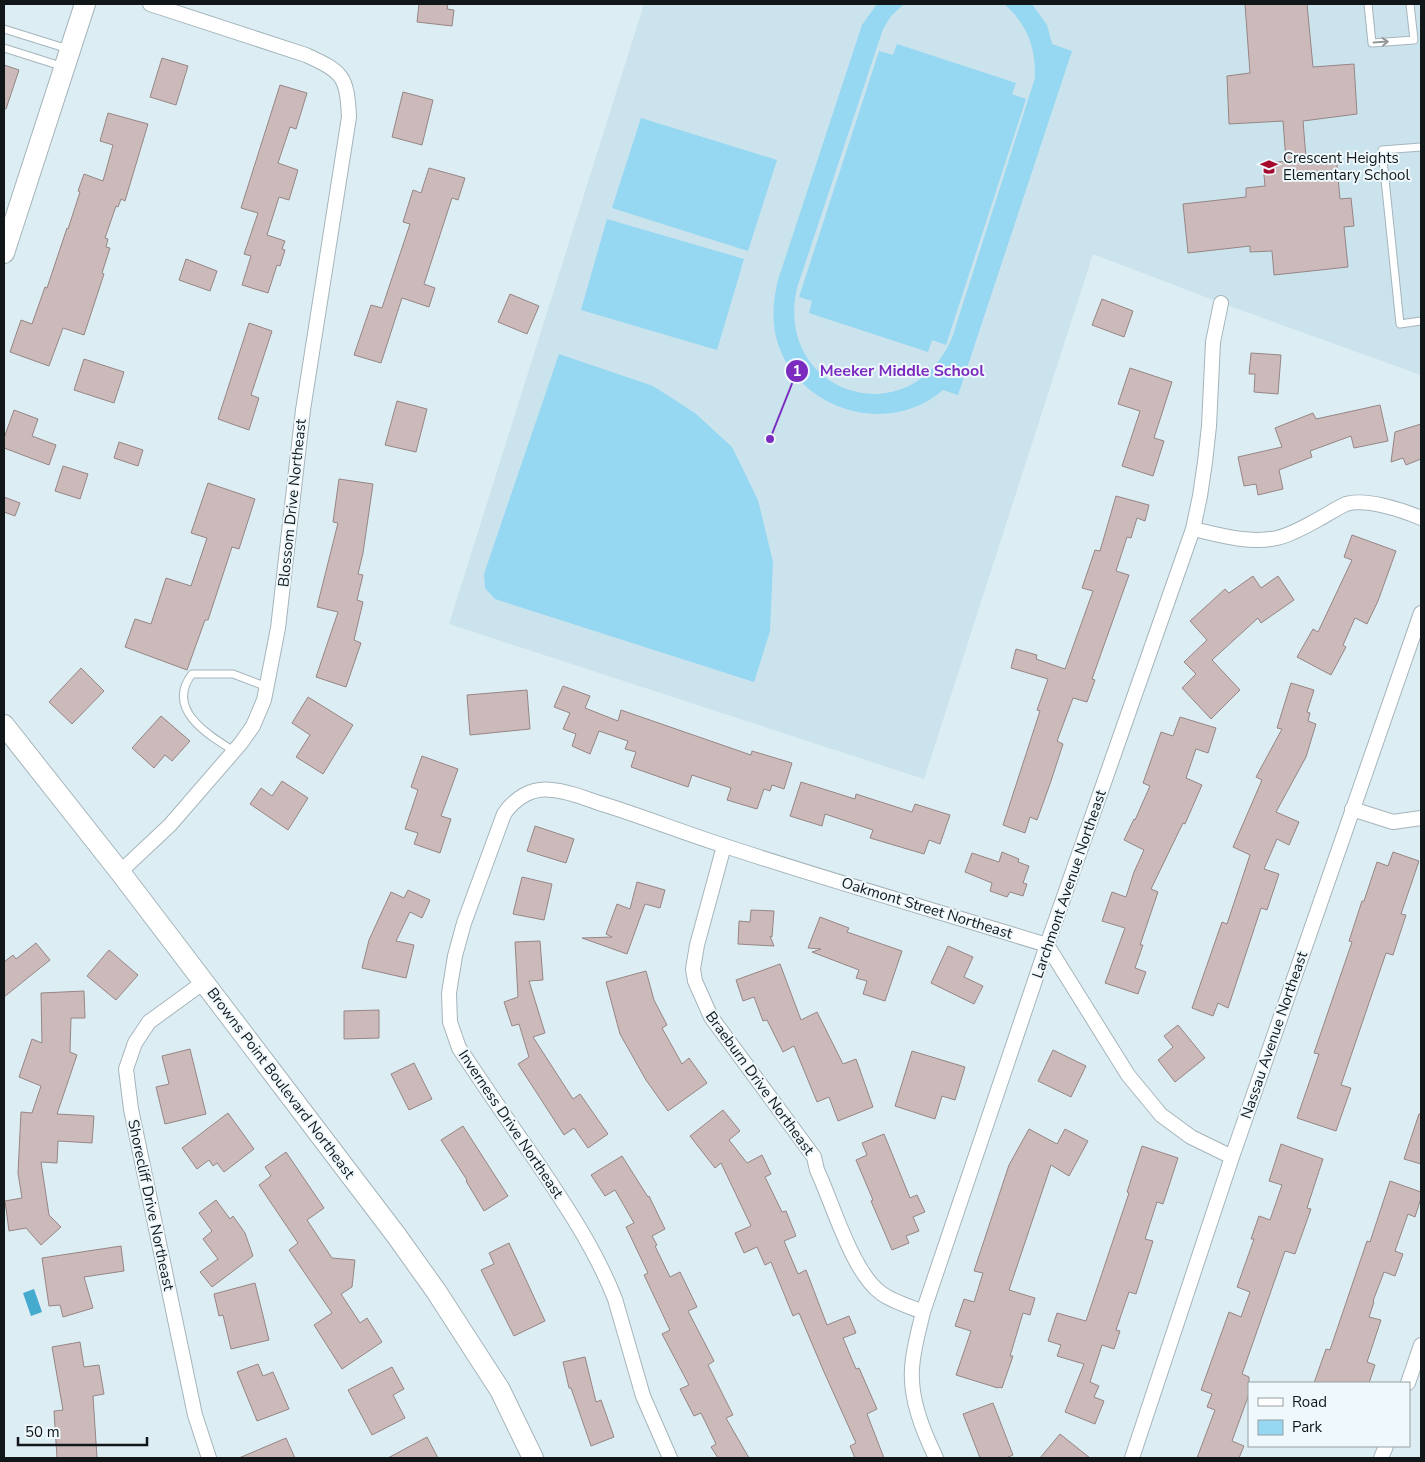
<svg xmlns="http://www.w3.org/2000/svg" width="1425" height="1462" viewBox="0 0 1425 1462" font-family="'Nunito Sans',sans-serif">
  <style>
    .built { fill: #cae3ed }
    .green { fill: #96d7f2 }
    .water { fill: #44abcf }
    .building { fill: #cbbab9; stroke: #968685 }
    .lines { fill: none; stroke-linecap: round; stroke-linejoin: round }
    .lane-casing { stroke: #a5b5bb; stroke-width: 9 }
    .street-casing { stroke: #a5b5bb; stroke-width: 16 }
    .secondary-casing { stroke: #a5b5bb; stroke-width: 22 }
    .lane { stroke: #fff; stroke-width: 7 }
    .street { stroke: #fff; stroke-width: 14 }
    .secondary { stroke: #fff; stroke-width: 20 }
    .oneway { stroke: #949798 }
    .labels { text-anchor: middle; stroke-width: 4; stroke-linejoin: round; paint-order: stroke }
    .poi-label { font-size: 15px; fill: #111719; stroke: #eff9fd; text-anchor: start }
    .street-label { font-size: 15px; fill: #111719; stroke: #eff9fd }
    .leader { fill: none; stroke: #7b2cbf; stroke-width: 2 }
    .callout-dot { fill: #7b2cbf; stroke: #eff9fd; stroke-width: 2 }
    .mark-label { font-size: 15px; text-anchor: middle; font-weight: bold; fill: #fff }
    .callout-label { font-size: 16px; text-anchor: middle; font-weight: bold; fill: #7b2cbf; stroke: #eff9fd; stroke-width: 4; stroke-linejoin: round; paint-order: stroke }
  </style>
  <rect width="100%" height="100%" fill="#ddedf4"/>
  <path class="built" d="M644,4H1421V375L1221,303L1093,254L924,779L449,624Z"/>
  <path class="green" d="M877,4H904L891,16L883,29L797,288C773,393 909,438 952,338L1035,78C1036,48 1027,23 1004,4H1032L1047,25L1052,44L1072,51L958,395L943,390C889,437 800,411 778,344C771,322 773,301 778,280L862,25Z
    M897,44L1016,83L1012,94L1026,99L946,345L932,340L928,352L809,313L812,301L799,297L879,51L893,55Z
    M641,118L777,160L748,251L612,208Z
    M607,219L744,259L717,350L581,310Z
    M559,354L653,386L695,413L732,447L758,500L773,562L770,631L754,682L495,599L485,588L484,574Z"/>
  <path class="water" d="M34,1289L42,1312L31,1316L23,1293Z"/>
  <path class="building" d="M419,4H448L447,9L454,10L452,26L417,22Z
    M1245,4H1307L1313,67L1354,64L1357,114L1303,121L1306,158L1336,155L1340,199L1351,198L1354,226L1344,227L1348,267L1274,275L1272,251L1250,252V246L1188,253L1183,204L1246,197V188L1265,186L1263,164L1286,161L1283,121L1229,124L1227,76L1250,73Z
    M162,58L188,66L176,105L150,97Z
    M4,65L19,70L6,109H4Z
    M280,85L307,93L296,129L290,127L278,163L298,170L289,200L279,197L267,235L285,241L282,249L285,250L280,266L277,265L268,293L242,285L251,256L244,254L258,213L241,208Z
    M403,92L433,100L422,145L392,137Z
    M108,113L148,124L125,201L121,199L118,207L116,206L105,238L108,239L106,247L110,248L102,273L104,274L84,335L63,328L49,366L10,352L21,320L32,324L45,287L47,288L67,228L68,229L80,192L78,191L84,174L103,181L113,145L100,141Z
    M429,168L465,178L458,200L452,198L424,284L435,288L429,307L402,298L381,363L354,355L371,305L382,308L410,224L403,222L413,190L421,193Z
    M186,259L217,271L210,291L179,280Z
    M510,294L539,306L527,334L498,322Z
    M1102,299L1133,311L1124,337L1092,325Z
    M249,323L272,331L251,395L259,398L249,430L218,419Z
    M1251,353L1281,355L1278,394L1254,392L1255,374H1249Z
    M84,359L124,372L114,403L74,390Z
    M1130,368L1172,382L1154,438L1164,441L1153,476L1122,466L1140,411L1118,404Z
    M397,401L427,409L416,452L385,445Z
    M1380,405L1388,441L1354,448L1351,436L1310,451L1312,457L1279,470L1283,489L1258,495L1256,484L1244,486L1238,457L1282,447L1275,428L1313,413L1316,419Z
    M14,410L38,419L32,436L56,445L49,465L4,448V438Z
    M1421,424V459L1406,465L1403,458L1391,462L1395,432Z
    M119,442L143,450L138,466L114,458Z
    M63,466L88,474L80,499L55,491Z
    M339,479L373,484L363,553L358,574L363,575L357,600L363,602L354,640L361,643L346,687L316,677L338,612L317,607L338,523L333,522Z
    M208,483L255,499L239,549L232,547L208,620H205L187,670L125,647L135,619L151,624L166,578L191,586L207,538L191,533Z
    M1116,496L1149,505L1145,521L1137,518L1131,538L1127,537L1116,571L1129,575L1092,679L1095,680L1087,702L1073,698L1057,741L1063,744L1051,781L1037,820L1030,817L1025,833L1003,825L1040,711L1037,710L1048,679L1011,668L1016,649L1037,655L1036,659L1065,669L1093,591L1082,588L1095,550L1100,551Z
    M4,497L20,503L15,516L4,512Z
    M1352,535L1396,551L1378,601L1367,624L1355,618L1343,645L1346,647L1331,675L1297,657L1313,629L1318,632L1352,560L1344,557Z
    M1253,576L1261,588L1278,576L1294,600L1261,623L1258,618L1212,660L1240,690L1211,719L1182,688L1196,674L1184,662L1207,640L1190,621L1225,589L1229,593Z
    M81,668L104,691L72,724L49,702Z
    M1291,683L1314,690L1307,712L1310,713L1308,721L1316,724L1306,757L1276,812L1299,822L1289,845L1277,839L1264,869L1279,874L1267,910L1261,908L1228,1008L1218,1003L1213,1016L1192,1008L1222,922L1227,924L1250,855L1233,847L1262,780L1256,777L1282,729L1277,728Z
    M563,686L590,696L585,708L618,721L621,710L751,755L752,751L792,763L784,789L772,785L770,791L764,789L757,809L727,800L731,788L692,775L688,787L631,767L636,752L625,749L628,741L599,731L590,754L572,746L576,734L563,729L570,713L554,707Z
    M527,690L530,729L470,735L467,695Z
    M308,697L353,725L323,774L296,757L310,735L292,723Z
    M161,716L190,741L172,761L165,755L154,768L132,748Z
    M1180,717L1216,728L1208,753L1196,749L1186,778L1202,785L1185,824L1183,823L1151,889L1158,892L1140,945H1143L1135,968L1146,972L1138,994L1105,983L1125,928L1102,921L1112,892L1126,897L1134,872L1144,850L1124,840L1134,819L1135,820L1150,786L1143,783L1161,732L1173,736Z
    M422,756L458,769L441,816L451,819L440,853L414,844L418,833L405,829L418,790L411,787Z
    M282,781L308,798L288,830L250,804L261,788L272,796Z
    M801,782L855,799L856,794L912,812L915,804L950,815L940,844L929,840L924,854L870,838L873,830L825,814L822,826L790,816Z
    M535,826L574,839L566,863L527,851Z
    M1002,852L1019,859L1018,862L1029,866L1023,883L1027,884L1023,896L1010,892L1007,897L990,891L992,883L965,872L972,853L999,862Z
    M1393,852L1419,861L1401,914L1406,915L1393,955L1386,953L1341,1085L1351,1088L1336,1131L1297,1118L1319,1054L1314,1053L1352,942L1349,941L1362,901H1364L1377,862L1388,866Z
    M522,877L552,884L544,920L513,914Z
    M637,882L665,890L660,908L645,904L627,954L582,938L612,937L606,934L617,904L630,909Z
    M408,890L430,900L422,918L410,912L396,941L414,945L406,978L362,968L369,940L391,892L404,898Z
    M751,910L774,911L772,937L770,936L774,946L738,944L739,921L750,922Z
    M820,917L849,928L847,932L902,951L885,1001L863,994L867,981L856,978L859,970L812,952L821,949L808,948Z
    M540,941L543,980L529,981L545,1033L533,1037L573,1099L580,1094L608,1134L588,1148L574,1128L564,1135L518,1064L529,1057L519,1024L512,1026L504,1002L518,997L515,942Z
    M36,943L50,960L4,997V962L13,955L16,959Z
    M948,946L973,957L964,977L983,986L974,1004L931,983Z
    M109,950L138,975L116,1000L87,976Z
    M780,964L801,1020L817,1012L843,1064L856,1059L873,1107L838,1121L829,1097L817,1102L794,1046L783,1052L767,1020L763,1021L754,997L743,1001L736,980Z
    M646,971L654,1000L667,1025L662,1028L682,1064L689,1058L707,1083L668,1111L646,1080L620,1034L606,982Z
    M84,991L85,1018H71L70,1052L77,1055L57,1114L94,1116L92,1143L58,1141L57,1163L41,1162L49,1215L61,1227L41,1245L26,1228L9,1231L5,1201L22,1198L18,1173L21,1112L32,1113L41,1086L19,1077L32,1039L42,1043L41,993Z
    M379,1010V1038L344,1039V1011Z
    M1178,1025L1205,1058L1175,1082L1158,1060L1173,1047L1164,1036Z
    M190,1049L206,1114L165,1124L156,1087L169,1084L162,1056Z
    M1053,1050L1086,1066L1071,1097L1038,1081Z
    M912,1051L965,1067L955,1100L942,1096L935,1119L895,1106Z
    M414,1063L432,1099L409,1110L391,1074Z
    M723,1110L740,1131L729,1140L747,1163L762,1155L771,1174L765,1177L782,1212L786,1211L796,1236L784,1241L798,1274L806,1270L827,1325L849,1316L856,1333L843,1338L856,1369L859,1368L877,1409L867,1414L884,1458H855L850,1446L856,1443L824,1372L799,1313L793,1316L771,1262L765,1265L757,1247L744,1253L735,1233L751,1226L721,1163L715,1168L690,1136Z
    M228,1113L254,1149L224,1172L217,1163L213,1166L209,1160L197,1169L182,1148Z
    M1419,1114H1421V1164L1404,1159Z
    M463,1126L508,1196L484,1211L466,1181L467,1180L441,1140Z
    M1029,1129L1057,1144L1065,1129L1088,1141L1069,1176L1051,1165L1009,1290L1035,1298L1030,1315L1023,1313L1010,1356H1013L1002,1388L999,1387L998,1388L956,1375L971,1331L955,1326L964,1299L974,1302L983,1273L974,1271L1009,1165Z
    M884,1134L910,1198L917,1195L925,1212L913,1217L919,1231L906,1236L909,1243L892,1250L871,1201L873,1200L856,1160L867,1155L862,1143Z
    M1281,1144L1323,1159L1307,1208L1311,1209L1295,1254L1285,1251L1242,1374L1249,1377V1394L1232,1441L1244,1446L1239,1458H1197L1215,1410L1207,1407L1212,1394L1201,1390L1229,1312L1241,1317L1250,1292L1237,1287L1254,1239H1251L1259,1216L1270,1220L1282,1185L1269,1181Z
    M1142,1146L1178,1158L1163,1204L1157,1202L1145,1239L1153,1241L1136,1294L1129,1292L1116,1330L1120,1331L1114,1349L1102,1345L1090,1382L1099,1386L1094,1397L1104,1401L1095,1424L1065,1412L1084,1364L1057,1356L1061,1345L1048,1341L1057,1313L1086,1321L1129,1193L1127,1192Z
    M286,1152L324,1208L307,1220L332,1258L355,1260L352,1287L341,1294L360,1323L367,1318L382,1342L342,1369L314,1325L332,1313L289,1250L298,1243L259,1185L271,1176L265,1167Z
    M622,1156L648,1197L649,1196L665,1229L652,1236L657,1245L655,1246L670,1277L680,1272L697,1307L688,1311L714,1361L708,1365L733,1415L726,1418L749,1458H718L711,1447L716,1444L701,1413L694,1416L680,1389L689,1385L662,1334L670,1330L644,1275L648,1273L626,1227L634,1223L615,1190L605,1196L591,1175Z
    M1390,1181L1421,1192V1198L1415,1217L1408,1214L1395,1251L1403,1254L1395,1276L1384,1272L1373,1301L1374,1302L1369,1317L1381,1320L1367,1362L1375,1365L1369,1383H1314L1326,1349L1330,1350L1367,1241L1370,1242Z
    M216,1200L230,1219L233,1216L245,1233L253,1256L212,1287L200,1272L218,1259L203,1239L212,1231L199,1213Z
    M509,1243L545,1321L514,1336L481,1270L494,1264L489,1253Z
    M121,1246L124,1271L84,1277L93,1308L63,1317L60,1305L49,1306L42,1258Z
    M255,1283L269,1340L231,1349L223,1315L219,1316L214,1294Z
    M80,1342L84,1367L99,1365L104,1394L93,1396L97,1458H57L54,1411L63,1410L52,1347Z
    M585,1357L596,1402L601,1400L614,1437L591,1446L571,1388H569L563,1362Z
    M258,1364L263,1376L273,1372L289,1409L257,1421L237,1372Z
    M392,1367L404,1389L393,1395L405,1418L372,1435L348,1390Z
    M993,1403L1013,1455L1006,1458H980L963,1414Z
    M1060,1434L1090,1458H1040Z
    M427,1437L438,1458H388Z
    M286,1438L295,1458H239Z"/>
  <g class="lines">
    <g class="lane-casing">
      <path id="lane" d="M1368,4L1372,43L1414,40L1410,4
        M4,29L68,49
        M4,48L64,67
        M1421,147L1382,150L1400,324L1421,321
        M234,751C208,735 165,709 192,674H233L267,687"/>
    </g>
    <g class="street-casing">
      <path id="street" d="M1193,529C1219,535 1249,544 1277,538C1291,535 1306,526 1319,519C1328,514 1337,508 1346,504C1366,498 1402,510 1421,518
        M1352,809L1393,822L1421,818
        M724,846L697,945L693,969L695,981L711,1017L814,1157L817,1170C833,1204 852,1272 881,1293C891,1301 911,1307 923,1312
        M120,872L170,825L241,743L253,726L264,700L278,628L303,410L349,117C347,76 343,72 306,55L150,4
        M204,982L149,1022L135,1043L126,1069L131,1109L195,1415L209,1458
        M1408,1383L1421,1345
        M670,1458L643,1396L615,1299C595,1248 563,1201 532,1155C507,1119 483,1084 459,1048L450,1022L449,993L455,956L464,923L504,814C515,798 532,787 552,790C567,791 582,797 596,802C639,815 681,832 725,846C831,881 940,912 1047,945L1128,1075L1161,1115L1191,1137L1232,1157
        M936,1458C923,1431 910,1399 912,1369C913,1349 919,1330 923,1312L1047,945L1193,529L1200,496L1205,462L1209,426L1213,342L1221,303
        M1132,1458L1232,1157L1421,613
        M1381,1458L1386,1446"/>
    </g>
    <g class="secondary-casing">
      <path id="secondary" d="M4,253L85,4
        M4,725L120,872L396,1235L436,1291L500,1390L533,1458"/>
    </g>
    <use href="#lane" class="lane"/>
    <use href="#street" class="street"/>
    <use href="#secondary" class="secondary"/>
  </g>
  <defs><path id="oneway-shaft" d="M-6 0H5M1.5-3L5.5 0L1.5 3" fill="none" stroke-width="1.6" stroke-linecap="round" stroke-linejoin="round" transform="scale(1.25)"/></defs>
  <use class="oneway" href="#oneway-shaft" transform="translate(1381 42) rotate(-4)"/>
  <defs>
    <g id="school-bare" transform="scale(1.35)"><path d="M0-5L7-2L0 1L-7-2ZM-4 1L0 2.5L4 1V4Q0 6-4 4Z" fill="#a50a2d" stroke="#eff9fd" stroke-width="2.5" paint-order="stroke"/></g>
  </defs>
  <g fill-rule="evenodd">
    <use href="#school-bare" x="1269" y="167"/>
  </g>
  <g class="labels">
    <g class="poi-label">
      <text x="1283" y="163">Crescent Heights<tspan x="1283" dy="17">Elementary School</tspan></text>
    </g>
    <g class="street-label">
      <text transform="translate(292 503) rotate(-84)" y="5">Blossom Drive Northeast</text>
      <text transform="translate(1069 884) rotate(-71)" y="5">Larchmont Avenue Northeast</text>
      <text transform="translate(927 908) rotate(17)" y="5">Oakmont Street Northeast</text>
      <text transform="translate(1274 1035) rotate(-71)" y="5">Nassau Avenue Northeast</text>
      <text transform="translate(281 1083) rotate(53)" y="5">Browns Point Boulevard Northeast</text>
      <text transform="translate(760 1083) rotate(54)" y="5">Braeburn Drive Northeast</text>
      <text transform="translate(511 1124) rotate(56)" y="5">Inverness Drive Northeast</text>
      <text transform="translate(151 1205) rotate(78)" y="5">Shorecliff Drive Northeast</text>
    </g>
  </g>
  <path class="leader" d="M770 439L797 371"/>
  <g class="callout-dot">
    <circle cx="770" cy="439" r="5"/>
    <circle cx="797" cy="371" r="12"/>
  </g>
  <g class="mark-label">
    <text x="797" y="376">1</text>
  </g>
  <g class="callout-label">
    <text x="902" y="376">Meeker Middle School</text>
  </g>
  <rect width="1425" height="1462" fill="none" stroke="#111719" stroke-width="10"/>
  <rect x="1248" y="1382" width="162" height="65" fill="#eff9fd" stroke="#969fa2"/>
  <rect x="1258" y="1398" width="25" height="8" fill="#ffffff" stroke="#969fa2"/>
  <text x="1292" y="1407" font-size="15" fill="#111719">Road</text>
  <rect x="1258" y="1420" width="25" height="15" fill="#96d7f2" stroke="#969fa2"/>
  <text x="1292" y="1432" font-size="15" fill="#111719">Park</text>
  <path d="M18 1437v8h129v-8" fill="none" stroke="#111719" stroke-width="2.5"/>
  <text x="25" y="1437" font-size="15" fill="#111719" stroke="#eff9fd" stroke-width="4" paint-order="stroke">50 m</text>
</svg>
